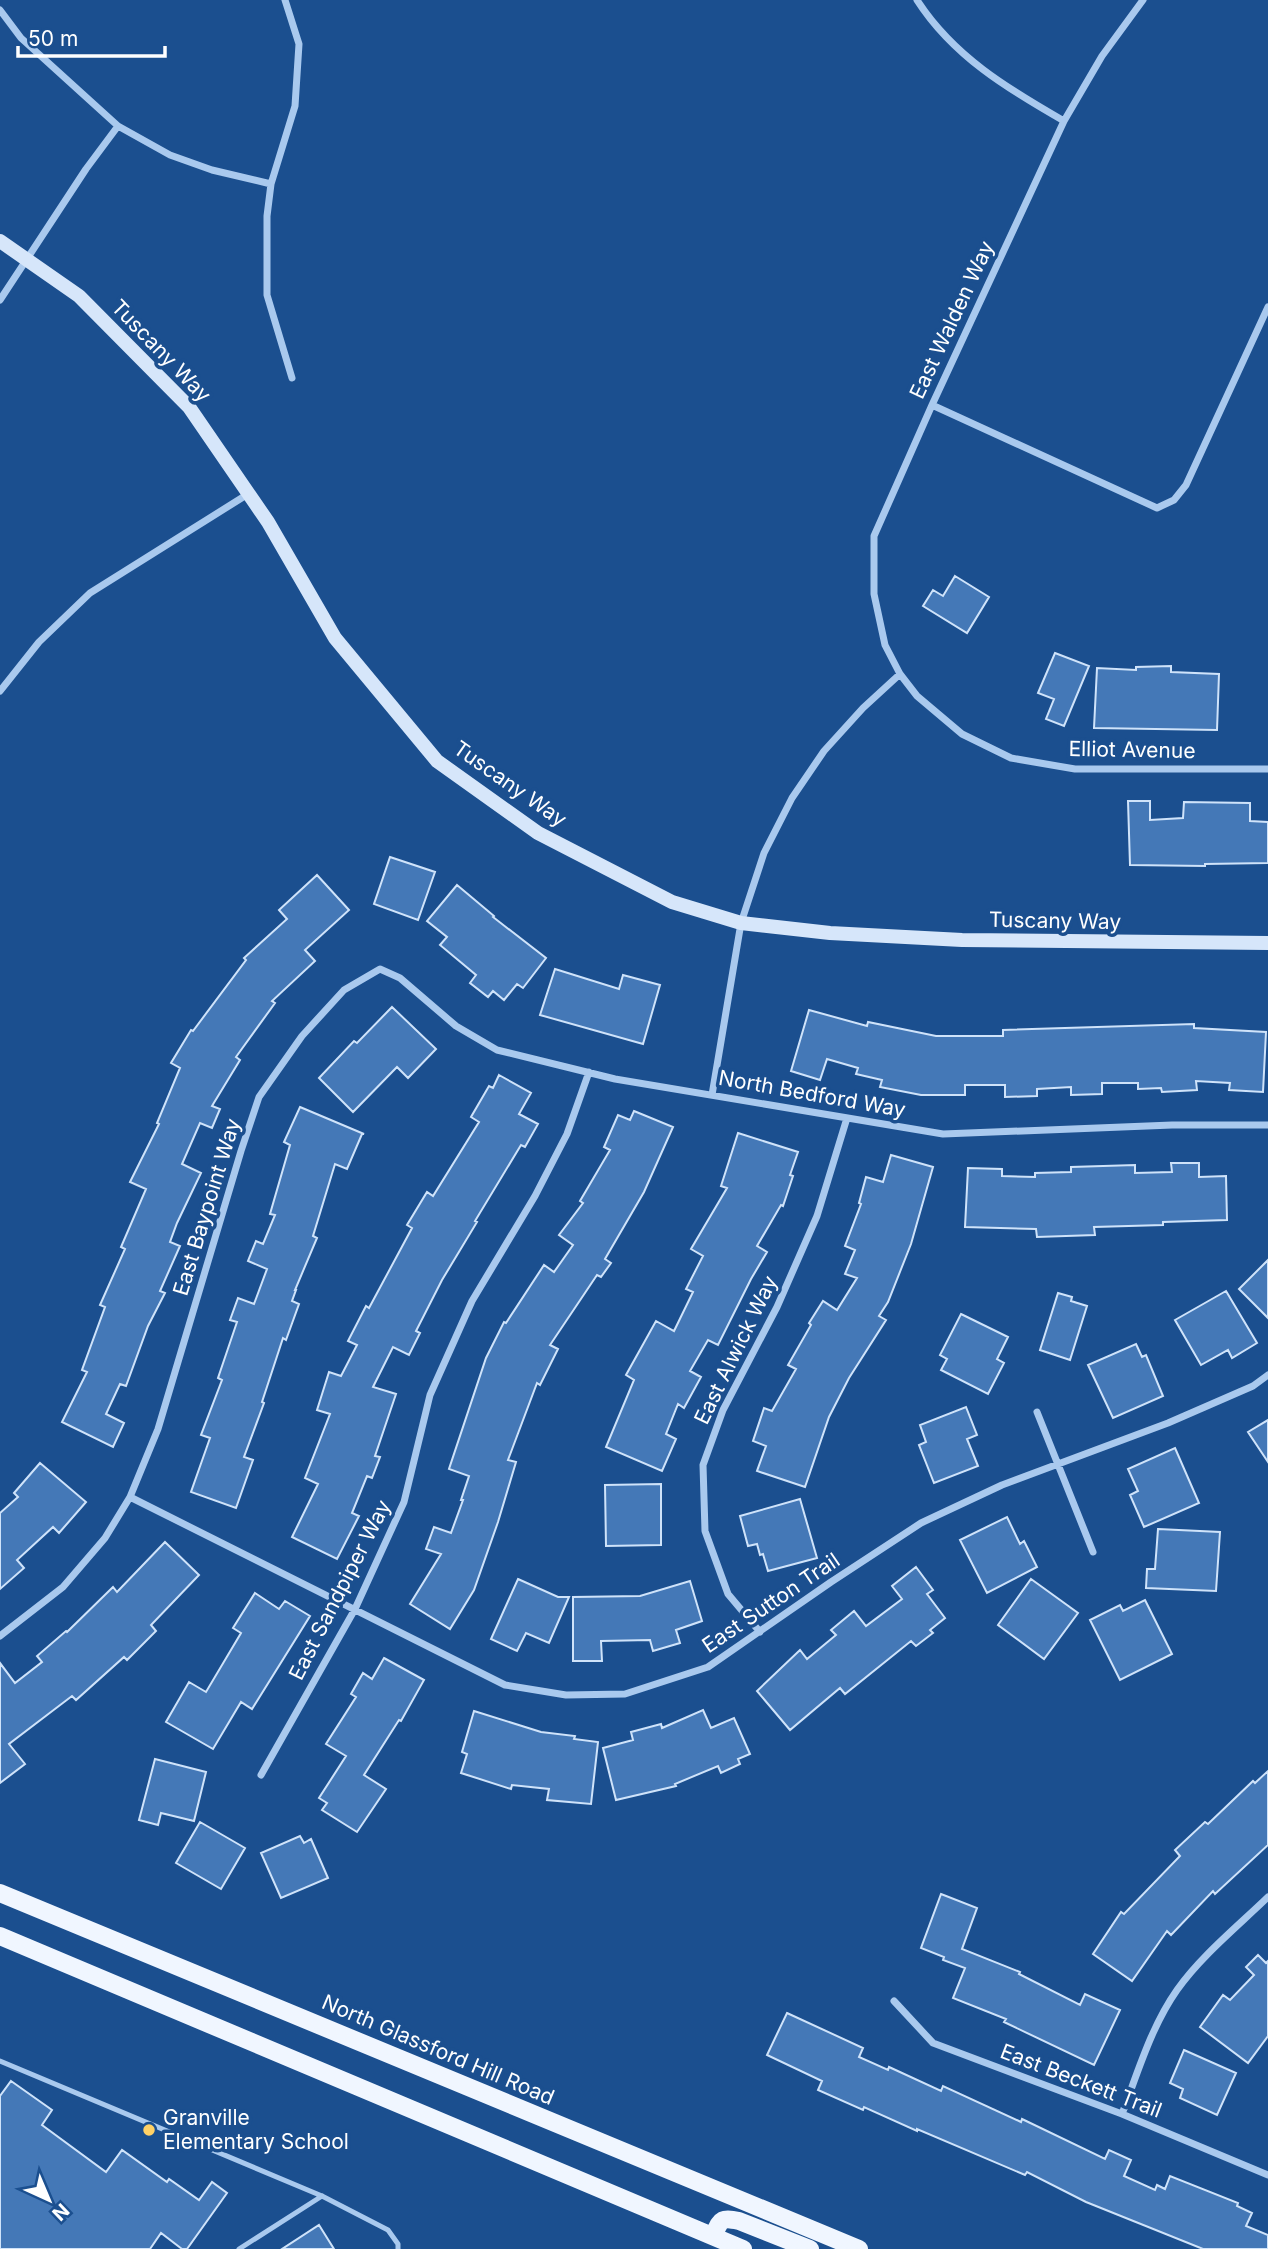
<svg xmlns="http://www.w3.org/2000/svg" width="1268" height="2249" viewBox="0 0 1268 2249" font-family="Inter,sans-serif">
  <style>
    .building { fill: #4478b7; stroke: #cfe3fa; stroke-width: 2 }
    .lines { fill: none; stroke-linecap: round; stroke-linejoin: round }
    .lane { stroke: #a9c9ee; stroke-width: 5 }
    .street { stroke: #a9c9ee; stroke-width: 7 }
    .secondary { stroke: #d6e6fa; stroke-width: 14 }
    .primary { stroke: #f0f6ff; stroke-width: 18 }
    .poi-dot { fill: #ffd166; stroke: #1b4f8f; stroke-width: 2.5 }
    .labels { text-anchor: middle; stroke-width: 7; stroke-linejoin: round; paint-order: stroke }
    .street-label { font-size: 21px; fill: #fff; stroke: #1b4f8f }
    .poi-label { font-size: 21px; fill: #fff; stroke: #1b4f8f; text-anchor: start }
  </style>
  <rect width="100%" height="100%" fill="#1b4f8f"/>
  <path class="building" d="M955,576L989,597L967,633L923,606L933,590L943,596Z
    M1055,653L1089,666L1064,726L1046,719L1054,699L1038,693Z
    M1171,666V672L1219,674L1217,730L1094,728L1097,668L1136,670V667Z
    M1128,801H1150V820L1183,818L1184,802L1250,803V821L1268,822V863L1205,864V866L1130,865Z
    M390,857L435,872L418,920L374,904Z
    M317,875L349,910L305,950L315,961L272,1001L275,1003L236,1057L240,1060L212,1106L220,1109L212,1128L200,1123L182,1164L201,1173L177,1223L170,1242L180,1246L160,1291L165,1293L148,1326L126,1386L120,1384L106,1414L124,1423L113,1447L62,1422L87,1372L82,1370L105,1307L100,1305L125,1249L121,1247L146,1189L130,1182L159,1124L157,1123L180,1068L171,1063L191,1030L193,1031L246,960L244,958L287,919L279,910Z
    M457,885L494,916L493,917L546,958L523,988L517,984L504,1000L493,991L488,997L470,983L476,975L440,945L447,937L427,921Z
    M555,969L619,989L623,975L660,985L643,1044L540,1015Z
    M392,1007L436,1049L408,1078L397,1067L353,1112L319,1078L354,1041L357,1043Z
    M809,1010L867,1026L868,1022L936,1036H1003V1030L1194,1024V1028L1266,1032L1263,1092L1229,1090L1230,1083L1196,1081L1197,1090L1162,1092L1161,1088L1138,1089V1083H1102V1094L1071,1095V1087L1037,1089V1096L1005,1097V1085H965V1095H921L880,1087L882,1080L856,1074L858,1068L827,1059L820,1080L791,1071Z
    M499,1075L531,1093L519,1114L538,1124L525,1147L521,1145L475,1221L477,1222L442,1280L416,1331L420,1333L409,1355L393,1347L373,1387L396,1394L375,1456L380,1457L372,1478L367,1476L352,1513L359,1516L337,1559L292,1537L318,1484L305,1478L330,1414L317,1410L329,1372L341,1376L357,1345L348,1341L366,1306L369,1308L412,1228L407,1225L427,1192L433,1196L479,1122L471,1117L489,1086L493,1088Z
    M300,1107L364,1134H362L347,1169L335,1164L313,1236L317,1238L295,1290H296L292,1301L299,1304L286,1340L283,1338L262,1402L264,1403L244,1457L253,1460L236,1508L191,1492L210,1438L201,1435L222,1380L218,1378L237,1322L230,1320L238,1298L254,1304L267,1269L248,1261L256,1241L263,1244L275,1215L270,1214L290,1145L284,1142Z
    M634,1111L673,1127L644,1192L605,1259L611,1263L601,1277L597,1275L550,1345L558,1349L540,1385L537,1383L508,1460L516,1462L498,1522L474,1590L450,1629L410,1604L441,1554L426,1549L434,1527L451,1533L463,1500H461L469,1476L449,1469L486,1358L504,1322L506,1323L544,1265L554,1272L573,1245L559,1235L583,1203L580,1201L610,1150L604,1147L618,1115L630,1120Z
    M738,1133L798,1152L790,1175L793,1176L783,1206L781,1205L757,1246L767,1252L751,1279L718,1345L708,1340L690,1371L701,1377L684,1408L678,1404L666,1434L676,1439L662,1471L606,1447L634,1380L626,1375L656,1321L674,1331L693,1292L686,1289L703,1256L691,1249L727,1188L721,1186Z
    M891,1155L933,1167L911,1244L888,1302L879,1316L886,1320L849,1378L829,1417L805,1487L757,1471L766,1446L753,1441L764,1408L772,1411L796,1369L788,1365L811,1325L809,1323L823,1301L837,1310L857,1278L845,1274L855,1250L845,1246L861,1204L859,1203L866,1177L883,1182Z
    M1171,1163H1199V1177L1226,1176L1227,1220L1163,1222V1225L1094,1227L1095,1235L1037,1237L1036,1229L965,1227L968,1168L1002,1169V1176L1035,1177V1173L1071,1172V1167L1135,1165V1173L1172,1172Z
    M1268,1260V1318L1239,1289Z
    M1226,1291L1257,1343L1232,1358L1228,1350L1201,1365L1175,1320Z
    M1058,1293L1072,1297L1071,1301L1087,1306L1070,1360L1040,1350Z
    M961,1314L1008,1337L997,1359L1004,1363L988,1394L941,1370L947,1359L940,1355Z
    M1136,1344L1142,1357L1146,1355L1163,1396L1113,1418L1088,1365Z
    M966,1407L977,1435L967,1439L978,1466L934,1483L919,1445L926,1442L920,1425Z
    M1268,1420V1462L1248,1432Z
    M1175,1448L1199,1503L1144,1527L1130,1495L1138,1491L1128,1469Z
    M40,1463L86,1502L59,1533L53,1527L17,1560L24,1568L0,1589V1513L18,1497L14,1493Z
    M661,1484V1545L606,1546L605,1485Z
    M800,1499L817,1558L768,1571L763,1554L760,1555L757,1544L748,1546L740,1516Z
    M1007,1517L1020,1544L1024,1541L1037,1567L987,1593L960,1540Z
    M1158,1529L1220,1532L1216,1591L1146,1588L1147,1569H1155Z
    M165,1542L199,1575L151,1625L156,1631L127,1660L124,1657L76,1700L72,1696L9,1744L25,1764L0,1783V1663L15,1683L42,1662L37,1656L66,1631L67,1632L113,1587L117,1592Z
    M916,1567L933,1590L927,1594L945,1618L930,1630L933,1633L916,1646L911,1641L845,1694L840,1688L790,1730L757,1691L800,1650L807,1659L836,1635L831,1630L854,1611L866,1626L902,1599L892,1586Z
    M518,1579L558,1597H569L549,1643L526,1633L517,1651L491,1639Z
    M1031,1579L1078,1613L1044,1659L998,1625Z
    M690,1581L702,1621L676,1630L680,1643L653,1651L650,1640L601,1641L602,1661H573V1597L640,1596Z
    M255,1593L279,1609L285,1601L310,1616L252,1709L241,1702L213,1749L166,1722L189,1682L206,1692L241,1633L233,1628Z
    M1145,1600L1172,1654L1120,1680L1090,1620L1120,1605L1123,1611Z
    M384,1658L424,1680L401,1721L399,1720L364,1775L386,1789L357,1832L322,1810L327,1803L319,1798L346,1756L326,1744L356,1697L351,1694L363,1673L372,1679Z
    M703,1710L711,1728L734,1718L750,1754L738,1759L740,1764L721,1773L718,1766L675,1784L676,1786L616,1800L603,1748L633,1740L631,1732L661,1724L662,1728Z
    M474,1711L541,1732L575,1736L574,1739L598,1742L591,1804L547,1800L549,1789L512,1785L511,1789L461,1773L467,1754L462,1752Z
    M155,1759L206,1772L194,1821L161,1813L158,1825L139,1820Z
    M1268,1771V1845L1215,1894L1213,1891L1171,1935L1167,1931L1132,1981L1093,1954L1121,1912L1124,1914L1180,1856L1175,1850L1205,1822L1208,1824L1253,1781L1255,1783Z
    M200,1822L245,1848L221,1889L176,1863Z
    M300,1836L304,1843L311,1839L328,1878L281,1898L261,1853Z
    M941,1894L977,1908L962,1949L1020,1972L1019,1974L1080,2005L1085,1994L1120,2010L1094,2065L1004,2022L1006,2019L953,1998L965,1968L943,1960L944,1957L921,1948Z
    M1258,1955L1266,1963L1268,1961V2036L1248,2063L1200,2027L1223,1995L1230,2000L1254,1975L1246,1967Z
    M787,2013L863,2048L859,2057L888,2070L889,2067L941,2091L943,2086L1021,2122L1022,2119L1105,2159L1109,2150L1131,2160L1124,2176L1155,2190L1157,2185L1165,2189L1170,2176L1238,2203L1237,2206L1252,2213L1246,2226L1268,2235V2249H1203L1086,2202L1027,2172L1025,2175L917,2129V2131L864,2107L863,2110L818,2090L822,2081L767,2055Z
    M1184,2050L1236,2073L1217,2115L1180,2098L1183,2089L1170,2083Z
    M11,2081L52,2110L42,2125L106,2172L122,2150L167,2182L169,2179L199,2200L212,2182L227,2193L187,2249H182L161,2233L150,2249H0V2096Z
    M319,2225L334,2249H282Z"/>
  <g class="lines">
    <path class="lane" d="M0,2061L322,2196L388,2230L398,2244V2249
      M239,2249L322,2196"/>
    <path class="street" d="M285,0L299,44L295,106L271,184L267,216V295L292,378
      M917,0C953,56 1008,89 1064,121
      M1143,0L1102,56L1064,121L932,405L874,536V594L885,645L900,674L917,696L962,734L1011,758L1075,769H1268
      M0,10L21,38L118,126L170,155L212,170L271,184
      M0,300L86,169L118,126
      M932,405L1157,508L1174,500L1186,485L1268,307
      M0,691L39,642L90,593L248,494
      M712,1095L741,923L764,853L792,798L824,751L863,708L900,674
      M1037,1412L1093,1552
      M130,1497L505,1685L566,1695L625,1694L708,1667L831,1582L921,1523L1002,1485L1168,1423L1253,1386L1268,1375
      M760,1632L728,1594L705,1531L703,1465L723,1410L777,1307L817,1216L847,1118
      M0,1636L63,1587L105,1538L130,1497L158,1429L241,1151L259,1097L302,1036L344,990L380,969L400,978L456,1026L497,1050L615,1079L943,1134L1172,1125H1268
      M261,1775L355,1609L404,1502L430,1395L472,1301L535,1196L567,1134L589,1072
      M894,2001L933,2043L1122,2114L1268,2175
      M1122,2114C1138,2072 1151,2027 1177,1990C1201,1956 1238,1926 1268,1897"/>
    <path class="secondary" d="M0,241L79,296L189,407L268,522L335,638L437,761L538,833L672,902L741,923L830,933L962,940L1268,943"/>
    <path class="primary" d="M0,1893L859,2249
      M0,1936L743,2249
      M713,2236C721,2220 720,2217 739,2221L810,2249"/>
  </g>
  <circle class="poi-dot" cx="149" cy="2130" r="7"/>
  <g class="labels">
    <g class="street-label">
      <text transform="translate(952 320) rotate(-65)" y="7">East Walden Way</text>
      <text transform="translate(161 351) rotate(46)" y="7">Tuscany Way</text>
      <text transform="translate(1132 750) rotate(1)" y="7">Elliot Avenue</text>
      <text transform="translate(510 784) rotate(35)" y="7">Tuscany Way</text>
      <text transform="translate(1055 921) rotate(1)" y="7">Tuscany Way</text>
      <text transform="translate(812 1094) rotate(10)" y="7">North Bedford Way</text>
      <text transform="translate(207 1207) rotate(-73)" y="7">East Baypoint Way</text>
      <text transform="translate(736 1350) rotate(-64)" y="7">East Alwick Way</text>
      <text transform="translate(340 1590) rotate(-63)" y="7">East Sandpiper Way</text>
      <text transform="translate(771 1603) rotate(-34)" y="7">East Sutton Trail</text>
      <text transform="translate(438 2050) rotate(23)" y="7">North Glassford Hill Road</text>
      <text transform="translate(1081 2081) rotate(21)" y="7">East Beckett Trail</text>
    </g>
    <g class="poi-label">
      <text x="163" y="2125">Granville<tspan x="163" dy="24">Elementary School</tspan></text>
    </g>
  </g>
  <g transform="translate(49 2200) rotate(136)" stroke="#1b4f8f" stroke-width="5" paint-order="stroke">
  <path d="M0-5L12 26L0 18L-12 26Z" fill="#ffffff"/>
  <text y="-10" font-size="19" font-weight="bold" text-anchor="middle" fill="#ffffff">N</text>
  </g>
  <path d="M18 46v10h147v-10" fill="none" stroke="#ffffff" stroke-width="3.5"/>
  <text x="28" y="46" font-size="21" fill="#ffffff" stroke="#1b4f8f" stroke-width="5" paint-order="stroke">50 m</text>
</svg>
